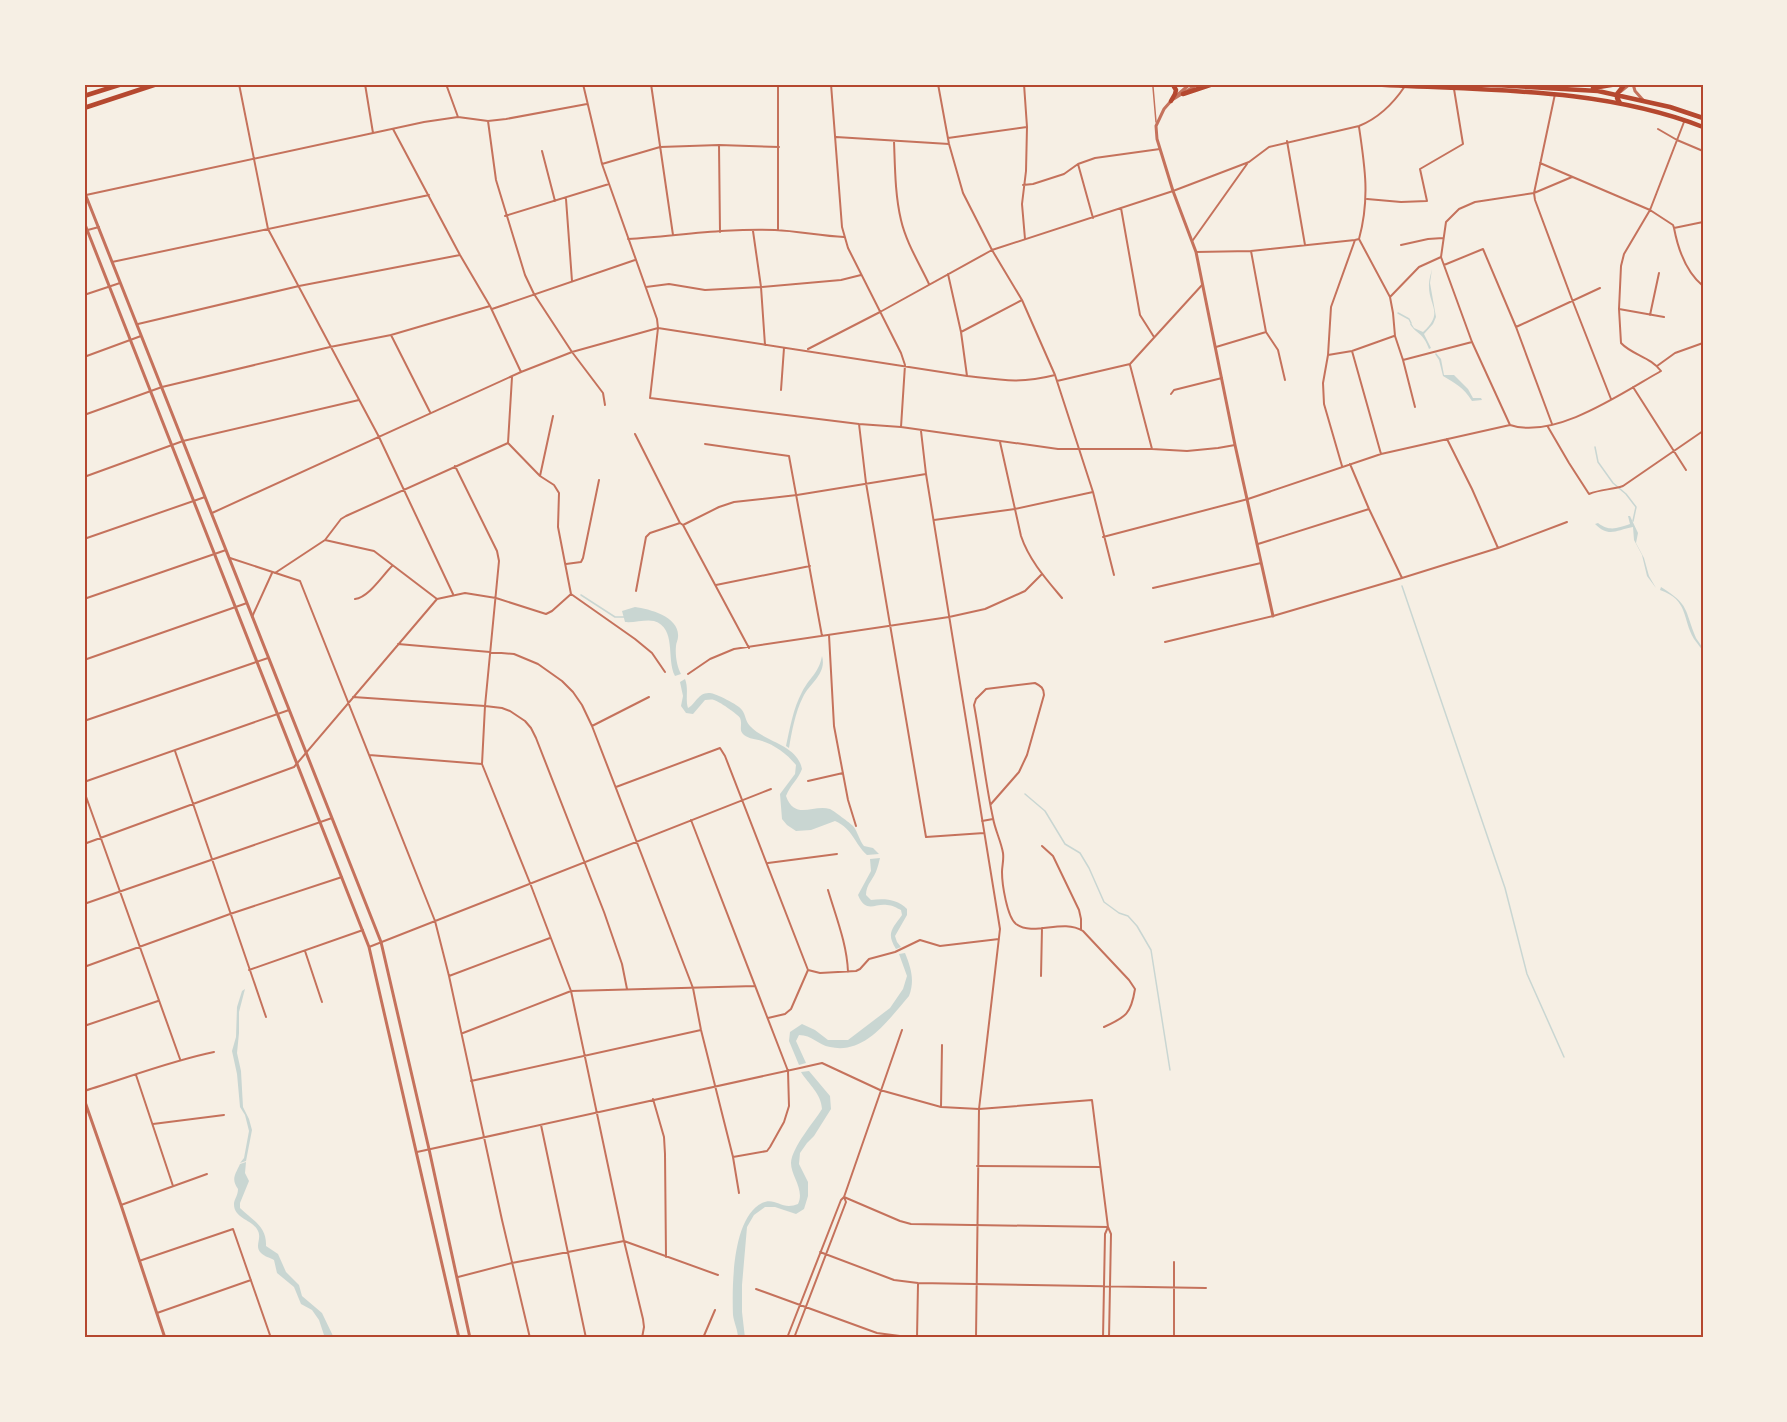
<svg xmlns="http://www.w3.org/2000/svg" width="1787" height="1422" viewBox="0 0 1787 1422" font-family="Manrope,sans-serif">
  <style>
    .water { fill: #c9d6d2 }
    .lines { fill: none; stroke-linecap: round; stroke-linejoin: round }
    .stream { stroke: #c9d6d2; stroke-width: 1.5 }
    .service { stroke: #c5725c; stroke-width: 1.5 }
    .minor { stroke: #c5725c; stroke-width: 2 }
    .tertiary { stroke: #c5725c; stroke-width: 3 }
    .trunk { stroke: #b5482f; stroke-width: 4.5 }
    .neatline { fill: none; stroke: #b5482f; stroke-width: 2 }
  </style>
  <rect width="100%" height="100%" fill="#f6efe4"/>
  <path class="water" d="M1432,269L1430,283L1436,317L1433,324L1424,334L1431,348L1429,349C1423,332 1417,335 1410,324L1411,323L1414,328L1423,332C1445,312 1428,306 1429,284C1429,279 1431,274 1432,269Z
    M1436,353L1441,359L1444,375H1454L1468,389L1473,398H1481L1482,400L1472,401C1463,387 1456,384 1443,376L1439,360L1435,354Z
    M1628,516H1630L1638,533L1636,543L1644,558L1649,576L1656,588L1647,576L1642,555L1634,540L1633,527C1616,530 1609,538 1595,524L1598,523C1610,532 1617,528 1630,524Z
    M1661,587C1690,605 1684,609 1696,638C1699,643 1702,645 1703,651C1700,647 1697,643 1694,639C1682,619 1689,600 1660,590Z
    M635,607C650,609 680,617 678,637C678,640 676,643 676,646C675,655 677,667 681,674L675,676C666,659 677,628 654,621C646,619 634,623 625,622L622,611Z
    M822,656C827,674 810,683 803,697C795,713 792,731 789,748L786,746C790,728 793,709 802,692C809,678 819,673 822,656Z
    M685,679C689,689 685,699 688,708C696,704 698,692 710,693C715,693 739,705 742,710C746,715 745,721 750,726C766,743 797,744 802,769C798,780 790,785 786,796C795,821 813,804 830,809C834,811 850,823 853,826C858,832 859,840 864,846L873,848L879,854L867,855C854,843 853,829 835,821L811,830L796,831L787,825L782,819L780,794L795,774L796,765C788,755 775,745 762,741C756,739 749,739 744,735C738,730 743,725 740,718C739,715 717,700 714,700C711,699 708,700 705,700L693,714L686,713L681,706L683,696L680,682Z
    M880,858C879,862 878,866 877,869C874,879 866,884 866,895L871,900C884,898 898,899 907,909V915L895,936L897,942L901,947L896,949C886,933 892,929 902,915L901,910C897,908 892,905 887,905C875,903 866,914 858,895L871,871L870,859Z
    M905,953C911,968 915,980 909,996C889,1019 865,1055 830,1047C818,1045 812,1035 799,1035L796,1041L806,1063L799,1065L789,1041L790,1032L802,1024L815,1030L828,1040H848L890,1008L903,989L907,976L899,954Z
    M245,989L239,1012V1033L237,1053L241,1071L243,1107L249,1119L252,1130L246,1161L240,1163L244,1158L249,1131L245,1115L240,1107L237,1074L232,1051L236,1037L237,1007L242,991Z
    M809,1071L830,1096L831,1109L814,1136L807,1143L800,1153L799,1164L808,1182V1196L804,1209L796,1214L775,1207H765L754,1215L747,1227L742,1285V1312L745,1338H738C738,1330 734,1323 733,1315C732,1286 732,1218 762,1203C773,1198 779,1206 789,1206C792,1206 795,1205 798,1204C805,1190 791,1176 791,1163C792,1147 814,1122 822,1109C821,1093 809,1085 801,1072Z
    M246,1162L245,1173L249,1181L240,1203V1208C252,1220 267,1226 266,1246L278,1254L286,1272L299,1285L302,1296L322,1313L334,1338H325L319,1320L312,1310L301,1304L294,1287L277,1273L274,1260C269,1257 265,1257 261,1253C254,1246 262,1239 258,1231C253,1219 233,1219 234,1203C235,1198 238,1195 238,1189C231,1179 235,1175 240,1164Z"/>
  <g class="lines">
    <path class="stream" d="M1398,313L1409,319L1411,323
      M1595,447L1598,462L1613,483L1626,494L1636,507L1633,521
      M1402,586L1505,888L1527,974L1564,1057
      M581,595L615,617H625
      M1025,794L1045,811L1065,844L1080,853L1089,868L1104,902L1119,913L1128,916L1137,926L1151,950L1170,1070"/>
    <path class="service" d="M1153,87L1156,122"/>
    <path class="minor" d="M239,84L268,229L379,437L453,594
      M365,84L373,133
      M446,84L458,117
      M583,84L602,164L657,319L658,328L650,398L859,424L901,427L1058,449H1152L1187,451L1218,448L1235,445
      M651,84L673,235
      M831,84L842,227L848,248L901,353L905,365L901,427
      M938,84L949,144L963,193L992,250L1022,300L1055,375L1093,492L1114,575
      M1024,84L1027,127L1026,171L1022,204L1025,239
      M1555,94L1534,193L1535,200L1573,302L1611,399
      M488,121L496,180L525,275L534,294L572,352L603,393L605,405
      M393,129L460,255L490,306L521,372
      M1658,129L1677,140L1703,151
      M836,137L949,144
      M948,138L1027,127
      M894,141C895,167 895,195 901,220C906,242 919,263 929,284
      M1287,141L1305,245
      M719,145L720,232
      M542,151L555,201
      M1540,163L1650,210L1673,225L1674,228
      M602,164L660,147L719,145L779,147
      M1078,164L1093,218
      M1023,185L1033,184L1064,174L1078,164L1095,158L1160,149
      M86,195L424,122L458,117L488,121L506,119L587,104
      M566,199L572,281
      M1367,199L1401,202L1427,201L1420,169L1463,144L1454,89
      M1121,208L1140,315L1154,337
      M505,216L609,184
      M1674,228C1678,249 1686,272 1703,286
      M1674,228L1703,222
      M778,230V84
      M84,231L99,227
      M753,231L761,287L765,345
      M628,239C676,236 726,228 775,230C798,231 821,236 844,237
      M1359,239L1390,297L1393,313L1395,336L1403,360L1415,407
      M1193,240L1247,164
      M1401,245L1428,239L1443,238
      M1251,251L1266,332L1278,350L1285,380
      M1196,252L1251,251L1355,240
      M112,262L429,195
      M1444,265L1483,249L1516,327L1552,424
      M948,274L961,332L967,376
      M646,287L669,284L705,290L761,287L841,280L861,275
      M84,295L120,283
      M1390,297L1419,267L1441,257
      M492,309L635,260
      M1619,309L1664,317
      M1650,315L1659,273
      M138,324L299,286L460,255
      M1516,327L1600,288
      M961,332L1022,300
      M391,335L430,412
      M1216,347L1266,332
      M808,349L880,312L992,250L1173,191L1249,162L1269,147L1359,126C1379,118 1393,104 1405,86
      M1352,351L1381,454
      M1328,355L1352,351L1394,336
      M84,357L141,336
      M1403,360L1472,342
      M1130,365L1152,449
      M1657,366L1675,353L1703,343
      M512,377L508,443L540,476L554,485L559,493L558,527L571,594
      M1057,381L1130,364L1202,285
      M1633,387L1686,470
      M781,390L784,348
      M1171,394L1174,390L1222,378
      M84,415L162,387L330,347L391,335L490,306
      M859,424L866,483L926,837L984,833
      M1510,425L1472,342L1441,257L1446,222L1459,209L1475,202L1534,193L1572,177
      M1548,427L1569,463L1589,494C1601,489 1611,490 1623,486L1703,431
      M921,431L926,474L1000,929L979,1109L976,1338
      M635,434L680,523L683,525L749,648
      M1447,439L1472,489L1498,548
      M1000,442L1021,536C1029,560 1046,579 1062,598
      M705,444L789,456L822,636
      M1350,464L1369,509L1402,578
      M455,466L497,551L499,561L485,706L482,764L530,883L571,991L624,1241L643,1319L644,1327L642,1338
      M1342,466L1324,404L1323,383L1328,355L1331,307L1355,240L1359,239C1370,199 1365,167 1359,127
      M540,476L553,416
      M84,477L183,441L359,400
      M212,513L521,372L572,352L658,328L967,376C1001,380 1020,384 1055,375
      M934,520L1015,509L1093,492
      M683,525L719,507L734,502L797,495L926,474
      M1103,537L1248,499L1381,454L1510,425C1555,440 1622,393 1661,371C1651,357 1632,355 1621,343L1619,309L1621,266L1624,254L1650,210L1684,122
      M84,539L205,497
      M325,540L374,551L437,599
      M1258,544L1369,509
      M230,558L300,581L435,921L449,976L502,1220L530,1338
      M566,564L581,562L583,558L599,480
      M275,573L325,540L341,519L346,516L508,443
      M716,585L810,566
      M1153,588L1261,563
      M636,591L646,537L650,533L680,523
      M571,594L635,639L652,653L665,672
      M84,599L226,550
      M355,599C369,597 382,576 392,566
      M252,617L272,573
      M829,635L834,726L848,800L856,826
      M1165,642L1273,616L1402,578L1498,548L1567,522
      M398,644L514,654L538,664L562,681L573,692L582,705L592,726L693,988L701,1030L733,1157L739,1193
      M84,660L247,603
      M688,674L710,659L734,649L949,617L985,609L1025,591L1042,574
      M353,697L485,706L502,708L510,711L525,721L531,728L536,738L604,912L622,964L627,989
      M84,721L268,658
      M592,726L649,697
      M175,751L266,1017
      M369,755L482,764
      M808,781L843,773
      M84,782L289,710
      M616,787L720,748L725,756L808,970L791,1009L785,1014L768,1018
      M84,791L180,1059
      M991,804L1019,772L1027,755L1044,695C1044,688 1041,686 1035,683L986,689L976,699L974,705C981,742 985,781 993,818C995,830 1001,841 1003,853C1004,860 1002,866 1002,872C1002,884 1007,917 1016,924C1034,937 1062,918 1083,931L1129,980L1135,989C1131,1014 1126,1017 1104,1027
      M691,820L788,1071L789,1106L784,1122L770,1147L767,1151L733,1157
      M982,821L993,819
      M84,844L294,767L437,599L465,593L496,598L546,614L552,611L571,594
      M1042,846L1053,856L1079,910L1081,919V930
      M768,863L837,854
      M828,890C836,917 847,944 848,972
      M84,904L332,818
      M369,947L771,789
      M305,951L322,1002
      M84,967L230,914L342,877
      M249,970L363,930
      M808,970L820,973L856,971L860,969L869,959L895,952L920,940L940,946L999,939
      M449,976L550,938
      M1041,976L1042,928
      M84,1026L158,1001
      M463,1033L571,991L755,986
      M136,1075L173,1186
      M471,1081L701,1030
      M84,1091C127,1078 170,1061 214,1052
      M653,1099L664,1137L665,1154L666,1257
      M941,1107L942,1045
      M153,1124L224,1115
      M541,1125L586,1338
      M417,1152L800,1068L822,1063L880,1090L941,1107L979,1109L1092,1100L1108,1227L1111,1234L1109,1338
      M977,1166L1100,1167
      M844,1197L900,1221L911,1224L1108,1227
      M121,1205L207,1174
      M820,1252L894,1280L918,1283L1206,1288
      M139,1261L233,1229L271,1338
      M458,1277L512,1263L624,1241L718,1275
      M756,1289L877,1333L915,1338
      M157,1313L251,1280
      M703,1338L715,1310
      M787,1338L841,1200L844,1197L902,1030
      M794,1338L846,1202L844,1197
      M917,1338L918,1284
      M1103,1338L1105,1234L1108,1227
      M1174,1338V1262"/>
    <path class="tertiary" d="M1633,84L1635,91L1643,100
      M1620,92L1630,84
      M1176,96L1190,84
      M1172,100L1198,84
      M1171,101L1164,109L1156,126L1157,139L1173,191L1196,252L1235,445L1273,616
      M84,191L381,942L429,1149L470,1338
      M84,222L369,947L459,1338
      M84,1099L121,1205L165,1338"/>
    <path class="trunk" d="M1168,84L1173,85L1176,90L1175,94L1171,101
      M1369,84C1481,91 1597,86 1703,127
      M1478,84L1598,91L1670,107L1703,118
      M1593,88L1617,84
      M1183,94L1213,84
      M84,96L122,84
      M1620,103L1617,98V94L1625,84
      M84,108L157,84"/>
  </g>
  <rect width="1787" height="1422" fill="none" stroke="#f6efe4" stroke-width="171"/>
  <rect x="86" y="86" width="1616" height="1250" class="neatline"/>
</svg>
